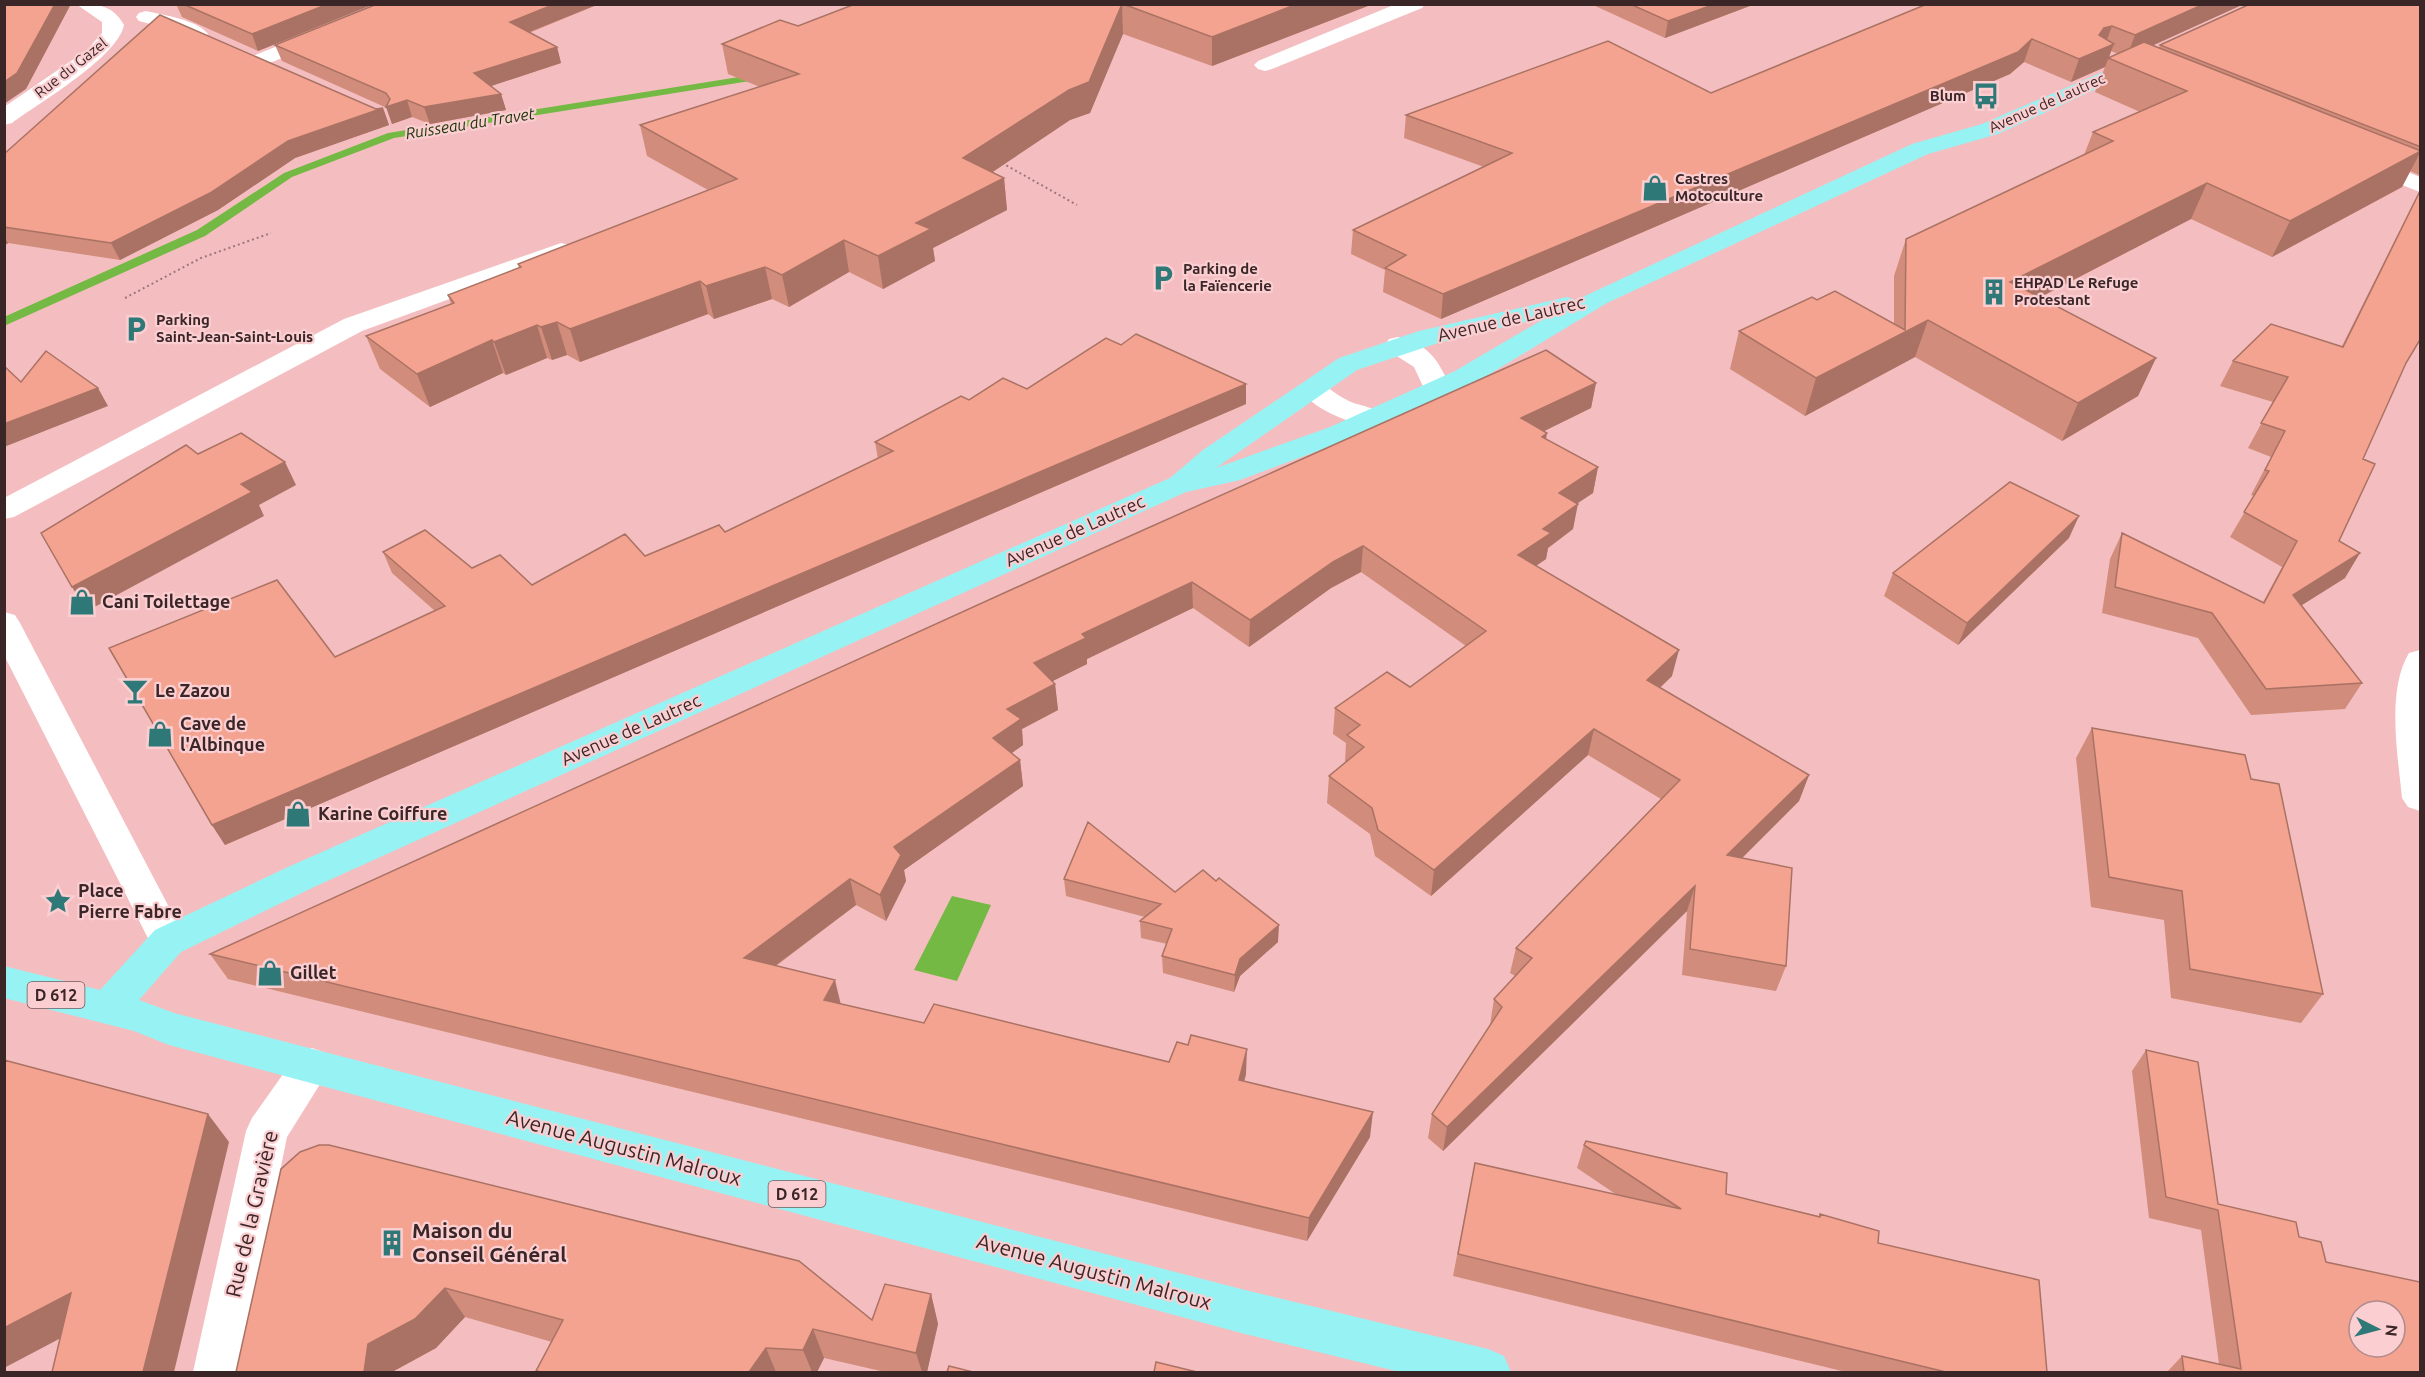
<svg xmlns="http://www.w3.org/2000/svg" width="2425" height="1377" viewBox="0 0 2425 1377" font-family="Ubuntu,sans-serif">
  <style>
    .water { fill: #74b943 }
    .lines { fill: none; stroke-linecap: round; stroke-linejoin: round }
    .stream { fill: #74b943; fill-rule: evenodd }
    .path { stroke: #9d7779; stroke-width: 2; stroke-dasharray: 2 3; stroke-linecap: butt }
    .minor { fill: #fff; fill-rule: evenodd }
    .major { fill: #97f3f3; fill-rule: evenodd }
    .wall { fill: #d18c7b; fill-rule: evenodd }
    .shaded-wall { fill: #aa7264 }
    .building { fill: #f3a38f; stroke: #aa7264; stroke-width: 1.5; fill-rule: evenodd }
    .labels { text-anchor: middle; stroke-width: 4.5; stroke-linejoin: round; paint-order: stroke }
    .far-street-label { font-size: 15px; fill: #3a2627; stroke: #fbced1 }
    .far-poi-label { font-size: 15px; font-weight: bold; fill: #3a2627; stroke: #fbced1; text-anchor: start }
    .far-water-label { font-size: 16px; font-style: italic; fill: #1a3506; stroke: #fbced1 }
    .shield { fill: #fbced1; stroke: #74585a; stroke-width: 1.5 }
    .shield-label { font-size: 16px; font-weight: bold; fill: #3a2627 }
    .street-label { font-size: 18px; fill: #3a2627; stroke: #fbced1 }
    .poi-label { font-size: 18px; font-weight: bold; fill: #3a2627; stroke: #fbced1; text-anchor: start }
    .near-street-label { font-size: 21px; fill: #3a2627; stroke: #fbced1 }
    .near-poi-label { font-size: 21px; font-weight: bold; fill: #3a2627; stroke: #fbced1; text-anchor: start }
  </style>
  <rect width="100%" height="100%" fill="#f4bec1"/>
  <path class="water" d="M952,896L991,905L957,981L914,970Z"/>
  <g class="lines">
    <path class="stream" d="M764,73L768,74V78L394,138L292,177L205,236L4,326V317L197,230L284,173L388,133Z"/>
    <path class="path" d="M1002,163L1077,205
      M125,298L201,258L271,233"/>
    <path class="minor" d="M76,4C98,4 113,5 124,25C118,57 39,103 12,123L4,125V107L87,50L102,33V22Z
      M381,4H410L407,8L267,64L260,66L253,64L249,60L253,56Z
      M1396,4H1425L1422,8L1272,69L1265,71L1258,69L1254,65L1258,61Z
      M146,11C163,15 198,20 208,34L205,38L198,40L191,38L169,29L139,21L136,17L139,13Z
      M2366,156L2420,177V192L2358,168L2354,163L2358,158Z
      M561,243L570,245L573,250L570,255L362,331L14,517L4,519V498L344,319Z
      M1398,337C1430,345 1439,361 1451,389L1447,395L1437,397L1427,395L1414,367L1389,351L1385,345L1389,339Z
      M1313,381C1327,384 1334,394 1347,400C1359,407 1378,406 1386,418L1382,424C1358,430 1313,409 1299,389L1303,383Z
      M4,612L15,615L20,623L181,930L187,941L181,952L168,956L155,952L4,655Z
      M2420,650V811L2408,807L2402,798C2398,756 2386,691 2409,653Z
      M312,1048L326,1053L332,1065L287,1137L239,1372H193L246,1131L252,1118L298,1053Z"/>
    <path class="major" d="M2142,55L2149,57L2153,61L2149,65L1998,134L1928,154L1607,303L1475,383L1350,439L1240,480L1186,492L314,887L181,952L139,1000L174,1013L1245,1290L1488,1349L1504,1356L1511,1372H1400L1245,1334L169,1045L134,1031L4,998V966L100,990L155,930L288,867L1170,478L1203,450L1339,358L1419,331L1567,297L1576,300L1912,144L1982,124ZM1547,317L1455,371L1330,427L1216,468L1357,370L1438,343Z"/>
  </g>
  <path class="wall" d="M176,4H374L258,51L182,17Z
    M377,4H599L529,33L557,47L561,63L491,86L501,94L506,110L430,124L412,117L392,124L387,108L282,61L275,45Z
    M855,4H1373L1212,66L1123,34L1090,113L1070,120L992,172L1004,178L1007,210L933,248L935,261L883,289L849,272L789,307L772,299L714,319L708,314L580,362L567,355L552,360L547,358L506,375L503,373L430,407L380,369L366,336L451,304L448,295L519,268L518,264L708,190L647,156L640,125L760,87L728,74L722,44L798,26Z
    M1591,4H1755L1665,38Z
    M1927,4H2244L2152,46L2159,48L2160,45L2421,4V176L2410,171L2402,187L2272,257L2191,219L2039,298L2156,358L2138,396L2062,441L1915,357L1805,416L1730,369L1739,331L1817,300L1894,323V276L1906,239L2084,155L2093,132L2140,112L2095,92L2105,67L2071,82L2024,62L2010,74L1441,319L1383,292L1385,270L1351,254L1353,230L1484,167L1404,138L1406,115L1711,93ZM2111,51L2118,54L2109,58Z
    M383,108L389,125L295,158L218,210L120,260L8,243L4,246V154Z
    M2421,188V338L2406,363L2363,459L2339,541L2345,578L2302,605L2362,683L2345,709L2251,715L2198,638L2102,613L2110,559L2122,533L2263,602L2282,567L2230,537L2254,496L2251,495L2271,457L2248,448L2273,402L2220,386L2233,361L2342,346Z
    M1596,383L1591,408L1544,431L1546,440L1598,467L1593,493L1577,503L1573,529L1548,548L1546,559L1536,566L1672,676L1660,688L1809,775L1799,801L1742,858L1786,966L1776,991L1682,975L1687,911L1443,1151L1428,1138L1432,1114L1490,1025L1494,999L1515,976L1510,973L1516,948L1661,799L1588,755L1431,896L1375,856L1370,834L1327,803L1329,776L1346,762L1345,761L1346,743L1333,734L1335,708L1410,687L1466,646L1361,572L1331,588L1249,647L1193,608L1087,659V664L1052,681L1055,684L1058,710L1022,729L1023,745L1012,753L1020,760L1023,786L904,870L906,881L886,921L856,905L776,966L841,1004L924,1023L1246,1074L1244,1082L1370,1137L1307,1241L228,979L210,954Z
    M1027,389L1246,404L225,845L212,825L335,657L435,611L392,573L383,552L472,568L532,585L645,556L725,532L878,459L875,442Z
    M2069,538L1958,645L1884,596L1893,573Z
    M2092,728L2251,779L2323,994L2301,1023L2171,998L2164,920L2091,907L2076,758Z
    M1064,879L1175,892L1278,942L1240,976L1234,992L1163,973L1162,956L1167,944L1141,938L1140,921L1145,917L1066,896Z
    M2146,1050L2218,1204L2299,1237L2326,1262L2421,1372H2167L2182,1356L2219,1364L2201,1230L2149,1218L2132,1071Z
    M1584,1145L1726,1194L1819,1216L1820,1214L1878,1243L2047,1372H1846L1453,1276L1475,1163L1617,1195L1577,1168Z
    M281,1169L872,1320L931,1294L938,1324L927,1372H885L824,1358L817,1372H537L536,1371L552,1342L465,1317L436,1348L392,1372H236Z"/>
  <path class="shaded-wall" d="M55,4H71L26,89L4,104V82Z
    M328,4H374L258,51L252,34Z
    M555,4H599L514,38L510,22Z
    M1122,4L1123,34L1090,113L1070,120L966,190L963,158Z
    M1297,4H1373L1212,66V37Z
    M1715,4H1755L1665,38L1668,21Z
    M2204,4H2244L2127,57L2135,35Z
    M2112,26L2104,48L2114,44L2105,67L2071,82L2079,59L2104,28Z
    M2032,39L2024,62L2010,74L1441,319L1443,294Z
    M557,47L561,63L479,90L474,73Z
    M501,94L506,110L430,124L424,107Z
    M407,100L412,117L392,124L386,107Z
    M383,108L389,125L295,158L218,210L120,260L111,243L288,141Z
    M2421,151L2402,187L2272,257L2290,221Z
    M1004,178L1007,210L933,248L935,261L883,289L878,256L916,223Z
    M2207,183L2191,219L1996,320L2010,282Z
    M4,237L8,243L4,246Z
    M844,240L849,272L789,307L782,275Z
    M765,267L772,299L714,319L706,286Z
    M700,281L708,314L580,362L570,329Z
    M1928,320L1915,357L1805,416L1816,378Z
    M557,322L567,355L552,360L541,327Z
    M537,325L547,358L506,375L494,342Z
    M492,340L503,373L430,407L417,374Z
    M2156,358L2138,396L2062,441L2078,403Z
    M1596,383L1591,408L1518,444L1521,418Z
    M1246,384V404L225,845L212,825Z
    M98,388L108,406L4,447V424Z
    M1547,433L1543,459L1542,437Z
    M285,462L296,485L259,505L264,516L87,611L72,587L241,484Z
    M1598,467L1593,493L1554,519L1559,493Z
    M1578,504L1573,529L1548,548L1546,559L1513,581L1518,555L1543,529Z
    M2079,516L2069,538L1958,645L1967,623Z
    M1363,546L1361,572L1331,588L1249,647L1250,620L1333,562Z
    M2360,553L2345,578L2278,620L2293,595Z
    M1192,582L1193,608L1087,659V664L1037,689L1034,663L1082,634Z
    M1679,650L1672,676L1640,706L1647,680Z
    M1055,684L1058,710L1022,729L1023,745L996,764L993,738L1007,709Z
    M1594,729L1588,755L1431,896L1434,870Z
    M1020,760L1023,786L904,870L906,881L886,921L880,895L894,847Z
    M1809,775L1799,801L1719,881L1727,855Z
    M850,879L856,905L752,983L744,958Z
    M1695,886L1687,911L1443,1151L1447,1127Z
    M1279,925L1278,942L1240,976L1234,992L1235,975L1240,959Z
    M835,980L841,1005L824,1000Z
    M1247,1049L1246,1074L1238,1105L1239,1080Z
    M1373,1112L1370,1137L1307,1241L1309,1218Z
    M208,1114L229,1142L174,1372H143Z
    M445,1288L465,1317L436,1348L392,1372H364L368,1344Z
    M71,1293L97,1319L4,1368V1328Z
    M931,1294L938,1324L927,1372H922L916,1353Z
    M813,1329L824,1358L817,1372H812L803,1350Z
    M766,1348L776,1372H749Z"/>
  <path class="building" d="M4,4H55L17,73L4,82Z
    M183,4H328L252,34Z
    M377,4H555L510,22L557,47L474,73L501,94L424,107L407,100L386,107L390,99L386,93L275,45Z
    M855,4H1122L1089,82L1069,90L963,158L1004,178L916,223L931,229L878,256L844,240L782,275L765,267L706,286L700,281L570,329L557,322L541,327L537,325L494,342L492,340L417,374L366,336L454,303L448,295L521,267L518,264L737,179L640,125L799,74L722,44L780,20L798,26Z
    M1123,4H1297L1212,37Z
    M1630,4H1715L1668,21Z
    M1927,4H2204L2135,35L2112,26L2104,28L2099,35L2114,44L2079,59L2032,39L2018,52L1443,294L1385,268L1406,255L1353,230L1512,153L1406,115L1608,41L1711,93Z
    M2250,4H2421V147L2160,45Z
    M160,15L376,109L383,108L288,141L210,193L111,243L4,227V154Z
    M2144,42L2421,151L2290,221L2207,183L2010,282L2156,358L2078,403L1928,320L1816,378L1739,331L1812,297L1817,300L1835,291L1905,330L1906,239L2113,141L2093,132L2187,91L2108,58Z
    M2421,189V338L2406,363L2363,459L2375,464L2339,541L2360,553L2293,595L2362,683L2266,689L2212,613L2115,587L2122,533L2264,603L2297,541L2244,512L2269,471L2265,470L2285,431L2261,423L2288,377L2233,361L2271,324L2343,347Z
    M1136,334L1246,384L212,825L109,648L277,580L335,657L445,606L383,552L425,530L472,568L500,555L532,585L625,534L645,556L719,525L725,532L893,451L875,442L961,396L969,400L1003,378L1027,389L1106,338L1121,345Z
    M1546,350L1596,383L1521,418L1547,433L1542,437L1598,467L1559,493L1578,504L1543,529L1551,533L1518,555L1679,650L1647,680L1809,775L1727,855L1792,868L1786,966L1690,949L1695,886L1447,1127L1432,1114L1502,1007L1494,999L1532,958L1516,948L1680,780L1594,729L1434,870L1378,830L1372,808L1329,776L1364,747L1347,735L1360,725L1335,708L1387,672L1410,687L1486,631L1363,546L1333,562L1250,620L1192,582L1082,634L1086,638L1034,663L1055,684L1007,709L1021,719L993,738L1020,760L894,847L901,855L880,895L850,879L744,958L835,980L824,1000L924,1023L934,1004L1169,1062L1177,1042L1188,1045L1191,1035L1247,1049L1239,1080L1373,1112L1309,1218L210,954L1092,553Z
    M46,351L98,388L4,424V366L21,382Z
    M241,433L285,462L241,484L252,492L72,587L41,533L186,445L198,454Z
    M2010,482L2079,516L1967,623L1893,573Z
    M2092,728L2245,755L2251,779L2279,784L2323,994L2190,969L2182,891L2109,877Z
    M1088,822L1175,892L1203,870L1216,881L1219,878L1279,925L1240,959L1235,975L1162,956L1172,929L1140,921L1161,904L1064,879Z
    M2146,1050L2198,1062L2218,1204L2296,1222L2299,1237L2321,1242L2326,1262L2420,1282L2421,1372H2184L2182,1356L2241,1369L2218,1210L2166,1197ZM2359,1311H2395V1347H2359Z
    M4,1060L208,1114L143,1372H52L71,1293L4,1328Z
    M1586,1141L1727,1173L1726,1194L1820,1217V1214L1879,1231L1878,1243L2039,1280L2047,1372H1946L1458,1254L1475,1163L1681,1209L1584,1145Z
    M319,1145H329L799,1261L872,1320L885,1284L931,1294L916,1353L813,1329L803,1350L766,1348L749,1372H542L536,1371L563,1320L445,1288L415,1319L368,1344L364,1372H236L281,1169L300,1152Z
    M1156,1362L1197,1372H1154Z
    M949,1366L973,1372H947Z"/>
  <defs>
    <g id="bus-bare" transform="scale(2.07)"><path d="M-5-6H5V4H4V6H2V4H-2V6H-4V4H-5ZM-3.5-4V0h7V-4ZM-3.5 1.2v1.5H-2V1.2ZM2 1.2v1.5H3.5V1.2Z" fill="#2f7878" stroke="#fbced1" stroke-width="2.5" paint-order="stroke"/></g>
    <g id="shop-bare" transform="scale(2.07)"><path d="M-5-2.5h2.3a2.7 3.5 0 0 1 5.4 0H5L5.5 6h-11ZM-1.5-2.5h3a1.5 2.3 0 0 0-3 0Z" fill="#2f7878" stroke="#fbced1" stroke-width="2.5" paint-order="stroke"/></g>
    <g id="parking-bare" transform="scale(2.07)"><path d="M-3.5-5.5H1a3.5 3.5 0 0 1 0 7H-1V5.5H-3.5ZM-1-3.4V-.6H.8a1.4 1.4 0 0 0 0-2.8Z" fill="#2f7878" stroke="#fbced1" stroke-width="2.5" paint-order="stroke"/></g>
    <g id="building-bare" transform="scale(2.07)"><path d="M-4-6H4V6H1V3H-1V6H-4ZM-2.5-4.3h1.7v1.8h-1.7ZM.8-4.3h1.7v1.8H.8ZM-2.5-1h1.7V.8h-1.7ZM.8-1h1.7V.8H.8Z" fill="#2f7878" stroke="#fbced1" stroke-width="2.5" paint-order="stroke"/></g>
    <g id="bar-bare" transform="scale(2.07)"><path d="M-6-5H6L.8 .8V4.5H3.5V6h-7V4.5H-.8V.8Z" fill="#2f7878" stroke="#fbced1" stroke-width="2.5" paint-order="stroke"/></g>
    <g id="sight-bare" transform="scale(2.07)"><path d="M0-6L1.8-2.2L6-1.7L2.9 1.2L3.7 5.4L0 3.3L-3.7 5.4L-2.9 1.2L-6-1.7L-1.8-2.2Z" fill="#2f7878" stroke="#fbced1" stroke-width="2.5" paint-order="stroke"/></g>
  </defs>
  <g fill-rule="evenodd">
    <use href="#bus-bare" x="1986" y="96"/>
    <use href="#shop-bare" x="1655" y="188"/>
    <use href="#parking-bare" x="1163" y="278"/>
    <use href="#building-bare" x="1994" y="292"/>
    <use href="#parking-bare" x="136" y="329"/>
    <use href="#shop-bare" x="82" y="602"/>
    <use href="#bar-bare" x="135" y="691"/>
    <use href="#shop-bare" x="160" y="734"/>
    <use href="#shop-bare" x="298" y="814"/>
    <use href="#sight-bare" x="58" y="901"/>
    <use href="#shop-bare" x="270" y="973"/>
    <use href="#building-bare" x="392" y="1243"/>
  </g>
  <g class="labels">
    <g class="far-street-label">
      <text transform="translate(71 68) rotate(-38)" y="5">Rue du Gazel</text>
      <text transform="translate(2047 103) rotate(-24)" y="5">Avenue de Lautrec</text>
    </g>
    <g class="far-poi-label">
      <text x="1966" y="101" text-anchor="end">Blum</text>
      <text x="1675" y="184">Castres<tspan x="1675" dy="17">Motoculture</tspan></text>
      <text x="1183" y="274">Parking de<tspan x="1183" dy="17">la Faïencerie</tspan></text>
      <text x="2014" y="288">EHPAD Le Refuge<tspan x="2014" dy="17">Protestant</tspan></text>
      <text x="156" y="325">Parking<tspan x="156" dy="17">Saint-Jean-Saint-Louis</tspan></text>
    </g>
    <g class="far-water-label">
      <text transform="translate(470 123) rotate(-9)" y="6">Ruisseau du Travet</text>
    </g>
    <g class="shield">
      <rect x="27.5" y="982" width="57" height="26" rx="4.5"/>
      <rect x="768.5" y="1181" width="57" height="26" rx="4.5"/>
    </g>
    <g class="shield-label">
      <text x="56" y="1001">D 612</text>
      <text x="797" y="1200">D 612</text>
    </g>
    <g class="street-label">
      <text transform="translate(1511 319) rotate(-13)" y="6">Avenue de Lautrec</text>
      <text transform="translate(1075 531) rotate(-24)" y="6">Avenue de Lautrec</text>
      <text transform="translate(631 730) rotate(-24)" y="6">Avenue de Lautrec</text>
    </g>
    <g class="poi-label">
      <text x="102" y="608">Cani Toilettage</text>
      <text x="155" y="697">Le Zazou</text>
      <text x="180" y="730">Cave de<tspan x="180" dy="21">l'Albinque</tspan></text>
      <text x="318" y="820">Karine Coiffure</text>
      <text x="78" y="897">Place<tspan x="78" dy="21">Pierre Fabre</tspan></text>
      <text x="290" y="979">Gillet</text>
    </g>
    <g class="near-street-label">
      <text transform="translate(624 1148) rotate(15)" y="7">Avenue Augustin Malroux</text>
      <text transform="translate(252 1214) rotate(-77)" y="7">Rue de la Gravière</text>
      <text transform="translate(1094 1272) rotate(15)" y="7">Avenue Augustin Malroux</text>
    </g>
    <g class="near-poi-label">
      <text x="412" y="1238">Maison du<tspan x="412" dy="24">Conseil Général</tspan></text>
    </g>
  </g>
  <rect width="2425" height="1377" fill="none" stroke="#3a2627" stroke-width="12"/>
  <g transform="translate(2377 1329) rotate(96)"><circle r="28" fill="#fbced1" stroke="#ae8b8d" stroke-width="1.5"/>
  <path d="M0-4.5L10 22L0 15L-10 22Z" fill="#2f7878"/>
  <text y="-9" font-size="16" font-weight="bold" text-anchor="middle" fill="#3a2627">N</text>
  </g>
</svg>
